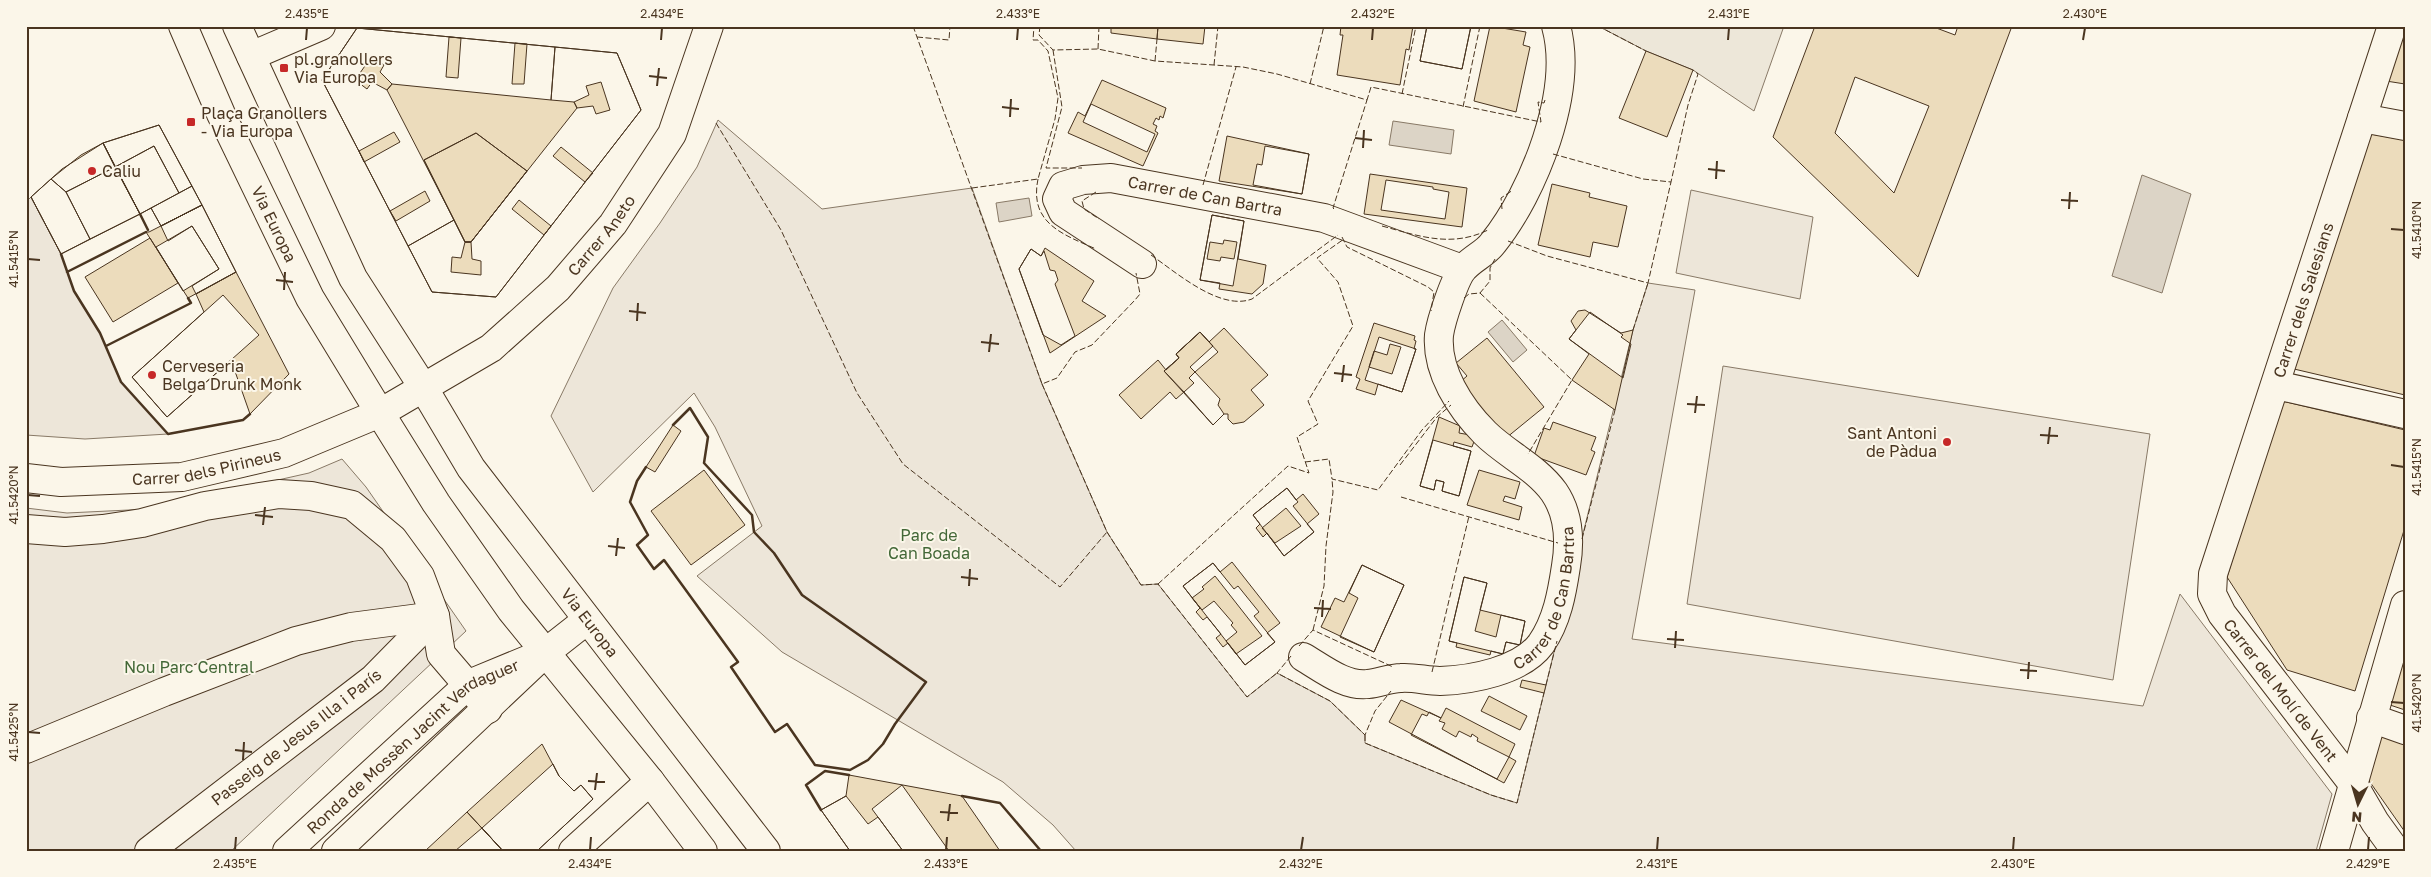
<svg xmlns="http://www.w3.org/2000/svg" width="2431" height="877" viewBox="0 0 2431 877" font-family="'Golos Text',sans-serif">
  <style>
    .green { fill: #ede6d9; stroke: #887966 }
    .parking { fill: #ede7d9; stroke: #887966 }
    .water { fill: #dcd4c6; stroke: #887966 }
    .building { fill: #ecdcbc; stroke: #4a3520; fill-rule: evenodd }
    .lines { fill: none; stroke-linecap: round; stroke-linejoin: round }
    .minor-casing { stroke: #4a3520; stroke-width: 30 }
    .minor { stroke: #fbf6e9; stroke-width: 28 }
    .fence { stroke: #4a3520; stroke-width: 1; stroke-dasharray: 6 2.5; stroke-linecap: butt }
    .wall { stroke: #4a3520; stroke-width: 2.5 }
    .ticks { fill: none; stroke: #4a3520; stroke-width: 2 }
    .poi-dot { fill: #c62828; stroke: #fbf6e9; stroke-width: 2 }
    .labels { text-anchor: middle; stroke-width: 4; stroke-linejoin: round; paint-order: stroke }
    .poi-label { font-size: 16px; fill: #4a3520; stroke: #fbf6e9; text-anchor: start }
    .street-label { font-size: 16px; fill: #4a3520; stroke: #fbf6e9 }
    .park-label { font-size: 16px; fill: #436837; stroke: #fbf6e9 }
    .neatline { fill: none; stroke: #4a3520; stroke-width: 2 }
    .ticks-label { font-size: 12px; text-anchor: middle; fill: #4a3520 }
  </style>
  <rect width="100%" height="100%" fill="#fbf6e9"/>
  <path class="green" d="M718,120L822,209L972,188L1042,384L1107,532L1141,585L1158,584L1247,697L1277,673L1330,701L1365,735V743L1491,795L1517,803L1633,330L1648,283L1695,290L1632,639L2143,706L2180,594L2332,794L2316,851H1076L1053,825L1003,782L782,652L697,576L762,526L715,427L694,393L593,492L551,416L613,288L660,223L697,167Z
    M1691,190L1813,217L1800,299L1676,273Z
    M31,197L61,254L74,291L100,333L121,382L168,434L85,439L26,435V202Z
    M1723,366L2150,434L2113,680L1687,604Z
    M342,459L366,487L466,631L231,851H26V508L67,513L149,509L309,473Z"/>
  <path class="parking" d="M1598,26H1784L1754,111L1693,70L1646,51Z"/>
  <path class="water" d="M1393,121L1454,130L1451,154L1389,145Z
    M2142,175L2191,194L2162,293L2112,276Z
    M1029,198L1032,216L999,222L996,203Z
    M1502,320L1527,350L1513,362L1488,332Z"/>
  <path class="building" d="M1111,26H1158L1157,39L1111,33Z
    M1158,26H1205L1203,44L1157,39Z
    M1341,26H1413L1409,50L1406,49L1400,85L1337,75L1343,35H1340Z
    M1427,26H1471L1462,69L1420,61Z
    M1427,26H1471L1462,69L1420,61Z
    M1490,26L1526,32L1523,45L1530,47L1516,112L1474,101Z
    M1815,26H1931L1955,35L1958,26H2012L1918,277L1773,137ZM1855,77L1929,106L1894,193L1835,133Z
    M2405,26V84L2386,81Z
    M357,28L617,53L641,110L496,297L432,292L322,80ZM476,133L527,171L471,242H465L424,160Z
    M357,28L555,47L551,100L392,84L387,90L454,220L408,246L322,80Z
    M449,37L461,38L458,78L446,77Z
    M515,43L527,44L524,84H512Z
    M555,47L617,53L641,110L496,297L432,292L408,246L454,220L465,242H471L577,108L574,102L551,100Z
    M1646,51L1693,70L1667,137L1619,118Z
    M372,56L384,65L380,72L392,84L387,90L372,82L367,89L355,80Z
    M1102,80L1166,108L1163,118L1160,116L1159,120L1156,118L1153,124L1157,126L1155,131L1158,133L1143,166L1068,133L1078,112L1085,116Z
    M601,82L610,110L596,114L593,106L577,108L574,102L589,95L586,86Z
    M1091,104L1155,134L1147,152L1083,122Z
    M159,125L192,186L179,193L154,146L115,167L103,143Z
    M159,125L202,205L161,226L151,208L140,214L103,143Z
    M394,132L400,142L364,162L359,151Z
    M476,133L527,171L471,242H465L424,160Z
    M2371,134L2405,140V395L2294,369Z
    M1227,136L1309,154L1302,194L1219,181Z
    M103,143L115,167L66,192L51,179L81,155Z
    M103,143L140,214L61,254L31,197L62,169Z
    M154,146L179,193L140,214L115,167Z
    M1265,146L1309,154L1302,194L1253,185L1257,164L1262,165Z
    M561,147L593,173L585,182L553,156Z
    M115,167L140,214L90,239L66,192Z
    M1370,174L1467,188L1462,227L1364,214Z
    M51,179L66,192L90,239L61,254L31,197Z
    M1386,180L1433,187V189L1449,192L1445,219L1381,210Z
    M1552,184L1590,193L1589,197L1627,206L1618,247L1593,242L1590,257L1538,245Z
    M192,186L202,205L161,226L151,208Z
    M425,191L430,201L396,221L390,211Z
    M519,200L551,226L544,235L512,209Z
    M202,205L236,272L196,294L192,286L219,269L192,226L168,241L161,226Z
    M202,205L236,272L188,298L146,232H149Z
    M1212,215L1244,221L1233,286L1200,280Z
    M1212,215L1244,221L1238,259L1266,265L1263,284L1252,294L1219,289L1220,283L1200,280Z
    M192,226L219,269L183,291L156,247Z
    M150,238L178,283L113,322L85,277Z
    M1224,240L1237,242L1234,259L1221,257L1220,261L1207,259L1210,242L1223,244Z
    M465,242H471L472,259L481,261V275L451,272L452,257L461,258Z
    M1045,248L1094,281L1082,301L1106,316L1050,353L1019,269L1031,249L1041,256Z
    M1031,249L1041,256L1044,251L1050,270L1055,271L1058,280L1055,284L1075,336L1061,345L1043,335L1019,269Z
    M236,272L289,374L250,414L231,360L167,417L132,377L204,312L196,294Z
    M223,295L259,335L167,417L132,377Z
    M1585,310L1621,333L1633,330L1615,410L1572,380L1589,354L1569,339L1576,330L1571,321L1578,311Z
    M1590,312L1623,335L1621,337L1631,344L1623,378L1569,339Z
    M1374,323L1415,336L1414,340L1416,341L1414,349H1416L1402,392L1378,384L1375,395L1356,389L1360,379L1356,377Z
    M1224,328L1268,375L1251,390L1264,405L1244,422L1233,424L1228,419V414H1224L1213,425L1184,392L1176,399L1170,392L1141,419L1119,395L1158,360L1166,370L1179,358L1176,354L1200,332L1209,342Z
    M1200,332L1213,346L1190,367L1195,372L1189,378L1194,383L1184,392L1164,371L1179,358L1176,354Z
    M1200,332L1218,352L1195,372L1220,399L1218,405L1224,414L1213,425L1164,371L1179,358L1176,354Z
    M1379,337L1416,349L1402,392L1365,380Z
    M1487,338L1544,407L1506,438L1460,382L1467,376L1456,363Z
    M1390,344L1401,347L1392,374L1369,367L1374,351L1387,355Z
    M2282,401L2405,430V527L2355,691L2287,670L2227,577Z
    M1439,417L1460,426L1459,433L1476,436L1472,447L1454,442L1453,446L1471,451L1459,496L1442,491L1444,482L1436,480L1434,490L1420,486Z
    M1553,422L1596,437L1591,450L1595,452L1586,475L1534,456L1544,428L1550,430Z
    M673,425L681,431L655,472L646,467Z
    M1433,440L1471,451L1459,496L1442,491L1444,482L1436,480L1434,490L1420,486Z
    M704,470L745,525L691,565L651,511Z
    M1479,470L1520,482L1515,499L1505,496L1503,501L1522,507L1519,520L1467,505Z
    M1287,488L1298,502L1293,506L1314,532L1284,556L1253,515Z
    M1287,488L1296,500L1303,494L1319,514L1307,524L1314,532L1284,556L1267,533L1263,537L1256,528L1260,524L1253,515Z
    M1286,508L1301,526L1275,543L1262,528Z
    M1232,562L1280,623L1267,633L1275,642L1245,665L1228,643L1223,647L1216,638L1221,634L1207,617L1203,620L1196,612L1200,608L1183,586L1213,563L1220,572Z
    M1213,563L1234,589L1238,586L1259,612L1254,616L1275,642L1245,665L1183,586Z
    M1362,565L1404,585L1374,652L1340,637L1358,598L1349,593Z
    M1362,565L1404,585L1374,652L1321,627L1335,598L1344,602Z
    M1215,576L1262,636L1236,654L1226,641L1237,632L1231,625L1233,623L1214,601L1202,610L1192,598L1204,589L1202,587Z
    M1464,577L1487,583L1475,631L1496,637L1501,615L1525,621L1520,645L1506,642L1503,654L1449,641Z
    M1464,577L1487,583L1480,610L1525,621L1520,645L1506,642L1503,654L1491,651L1490,655L1456,647L1457,643L1449,641Z
    M2405,647V710L2387,704Z
    M1522,680L1546,685L1544,693L1520,687Z
    M1489,696L1527,716L1520,730L1481,711Z
    M1401,700L1441,718L1446,708L1515,744L1509,757L1516,761L1504,783L1389,722Z
    M1429,712L1441,718L1439,721L1445,723L1442,729L1456,737L1459,731L1471,737L1472,734L1478,738L1477,741L1509,757L1497,779L1411,735L1422,714L1427,716Z
    M2380,730L2405,739V832L2365,775Z
    M542,744L559,776L574,791L581,785L593,799L537,851H503L467,812Z
    M553,764L559,776L574,791L581,785L593,799L537,851H503L482,828Z
    M849,775L962,796L1000,851H850L821,810L846,796Z
    M902,785L922,813L949,851H903L872,809Z
    M846,796L868,824L878,817L903,851H850L821,810Z
    M467,812L503,851H425Z
    M482,828L503,851H455Z"/>
  <g class="lines">
    <g class="minor-casing">
      <g id="minor">
        <path id="s1" d="M183,26L221,114L310,298L380,413L436,503L511,610L650,781L703,851"/>
        <path id="s2" d="M237,26L353,278L423,387L471,468L766,851"/>
        <path id="s3" d="M2392,26L2213,574L2212,594L2222,614L2353,784L2375,822L2396,851"/>
        <path d="M251,56L321,26"/>
        <path d="M2362,118L2405,126"/>
        <path id="s4" d="M1142,264L1063,212L1057,199L1063,186L1083,180L1111,178L1324,218L1462,269"/>
        <path d="M2276,385L2405,414"/>
        <path id="s5" d="M26,478L61,482L182,477L284,453L380,413L491,348L558,288L613,224L672,134L709,26"/>
        <path d="M26,529L65,532L103,529L142,523L205,506L279,494L311,496L352,505L393,539L420,576L435,616L373,679L149,851"/>
        <path id="s6" d="M1303,657C1322,668 1345,687 1368,684C1379,683 1390,678 1401,678C1414,677 1427,681 1440,681C1471,680 1521,671 1541,644C1557,621 1562,593 1566,566C1570,542 1569,514 1554,492C1536,467 1506,454 1485,433C1460,408 1436,371 1439,335C1441,321 1455,277 1464,268C1473,258 1486,253 1493,243C1534,192 1574,91 1556,26"/>
        <path d="M2371,718L2405,730"/>
        <path d="M26,749L164,692L296,641L351,627L435,616L441,654L488,709"/>
        <path id="s7" d="M287,851L469,684L532,658"/>
        <path d="M336,851L545,653L587,620"/>
        <path d="M573,851L650,781"/>
        <path d="M2334,851L2405,605"/>
      </g>
    </g>
    <use href="#minor" class="minor"/>
    <path class="fence" d="M913,26L1042,384L1057,378L1075,352L1092,345L1135,300L1140,294L1136,273
      M1040,26L1039,35L1053,50L1098,49L1155,61L1243,67L1277,74L1367,100L1371,87L1541,122L1538,102L1544,103L1545,100
      M1598,26L1646,51
      M917,37L949,40L950,26
      M1098,49L1099,26
      M1053,50L1062,107L1046,168H1082
      M1155,61L1157,39
      M1214,65L1218,26
      M1310,84L1324,26
      M1402,94L1416,26
      M1463,107L1480,26
      M716,123L781,230L857,393L903,464L1060,587L1107,532
      M1553,154L1643,179L1671,182L1688,105L1698,74L1693,70
      M1038,179C1029,223 1062,234 1096,249
      M1203,185L1236,67
      M972,188L1038,179L1055,119L1058,98L1048,51L1038,40H1033L1034,26
      M1096,192L1082,201L1084,209L1099,219
      M1334,209L1333,208L1367,100
      M1502,209L1501,198L1513,190
      M1382,226C1419,236 1451,248 1488,230
      M1342,237L1347,247L1428,287L1434,292L1431,311
      M1508,241L1547,256L1648,283L1671,182
      M1151,255C1177,273 1220,311 1252,299L1338,235
      M1480,293L1572,380L1528,454
      M1464,298L1469,294L1480,293L1490,281V268L1495,259
      M1633,330L1648,283
      M1042,384L1107,532L1141,585L1158,584L1247,697L1277,673
      M1305,462L1329,459L1332,479L1378,490L1422,430L1449,401
      M1400,465L1437,417L1451,405
      M1401,497L1558,543
      M1582,539L1615,410
      M1158,584L1288,466L1309,473L1297,437L1318,424L1308,401L1353,326L1338,282L1317,258L1344,239
      M1313,630L1324,586L1326,546L1333,492L1332,479
      M1299,646L1313,630L1393,667
      M1291,656L1277,673L1330,701L1365,735L1375,711L1391,691
      M1432,672L1469,516
      M1546,685L1557,641
      M1365,735V743L1491,795L1517,803L1544,693"/>
    <path class="wall" d="M140,214L148,230
      M61,254L74,291L100,333L121,382L168,434L243,420L250,414
      M67,272L146,232
      M106,346L191,303L188,298
      M646,467L637,481L630,502L648,535L637,545L654,569L664,560L738,662L731,667L775,732L787,724L815,765L850,770L868,760L883,744L895,724L926,682L802,595L774,553L754,532L752,515L704,463L708,437L690,408L673,425
      M962,796L1000,803L1041,851
      M821,810L806,785L825,771L849,775"/>
  </g>
  <path class="ticks" d="M306,40L307,28M661,40L662,28M1017,40L1018,28M1372,40L1373,28M1728,40L1729,28M2083,40L2085,28M649,76L667,78M657,86L659,68M1002,107L1019,109M1010,117L1011,99M1355,138L1372,140M1363,148L1364,130M1708,169L1725,171M1716,179L1717,161M2061,200L2078,201M2069,209L2070,192M2391,229L2404,230M28,259L40,260M276,280L293,282M284,290L285,272M629,311L646,313M637,321L638,303M981,342L999,344M989,352L991,334M1334,373L1352,375M1342,382L1344,365M1687,404L1705,405M1695,413L1697,396M2040,435L2058,436M2048,444L2050,427M2391,465L2404,467M28,495L40,496M255,515L273,517M263,525L265,507M608,546L625,548M616,556L618,538M961,577L978,579M969,586L970,569M1314,608L1331,609M1322,617L1323,600M1667,639L1684,640M1675,648L1676,631M2020,670L2037,671M2028,679L2029,662M2391,702L2404,703M28,732L40,733M235,750L252,752M243,760L244,742M588,781L605,782M595,790L597,773M940,812L958,813M948,821L950,804M235,850L236,837M590,850L591,837M946,850L947,837M1301,850L1303,837M1657,850L1658,837M2013,850L2014,837M2368,850L2369,837"/>
  <g class="poi-dot">
    <rect x="279" y="63" width="10" height="10" rx="2.5"/>
    <rect x="186" y="117" width="10" height="10" rx="2.5"/>
    <circle cx="92" cy="171" r="5"/>
    <circle cx="152" cy="375" r="5"/>
    <circle cx="1947" cy="442" r="5"/>
  </g>
  <g class="labels">
    <g class="poi-label">
      <text x="294" y="65">pl.granollers<tspan x="294" dy="18">Via Europa</tspan></text>
      <text x="201" y="119">Plaça Granollers<tspan x="201" dy="18">- Via Europa</tspan></text>
      <text x="102" y="177">Caliu</text>
      <text x="162" y="372">Cerveseria<tspan x="162" dy="18">Belga Drunk Monk</tspan></text>
      <text x="1937" y="439" text-anchor="end">Sant Antoni<tspan x="1937" dy="18">de Pàdua</tspan></text>
    </g>
    <g class="street-label">
      <text dy="6" stroke="none"><textPath href="#s4" startOffset="268">Carrer de Can Bartra</textPath></text>
      <text dy="6" stroke="none"><textPath href="#s1" startOffset="218">Via Europa</textPath></text>
      <text dy="6" stroke="none"><textPath href="#s5" startOffset="652">Carrer Aneto</textPath></text>
      <text transform="translate(2303 300) rotate(-72)" y="6">Carrer dels Salesians</text>
      <text dy="6" stroke="none"><textPath href="#s5" startOffset="182">Carrer dels Pirineus</textPath></text>
      <text dy="6" stroke="none"><textPath href="#s6" startOffset="299">Carrer de Can Bartra</textPath></text>
      <text dy="6" stroke="none"><textPath href="#s2" startOffset="696">Via Europa</textPath></text>
      <text dy="6" stroke="none"><textPath href="#s3" startOffset="715">Carrer del Molí de Vent</textPath></text>
      <text transform="translate(296 737) rotate(-38)" y="6">Passeig de Jesus Illa i París</text>
      <text dy="6" stroke="none"><textPath href="#s7" startOffset="165">Ronda de Mossèn Jacint Verdaguer</textPath></text>
    </g>
    <g class="park-label">
      <text x="929" y="541">Parc de<tspan x="929" dy="18">Can Boada</tspan></text>
      <text x="189" y="673">Nou Parc Central</text>
    </g>
  </g>
  <rect width="2431" height="877" fill="none" stroke="#fbf6e9" stroke-width="55"/>
  <g transform="translate(2358 804) rotate(185)" stroke="#fbf6e9" stroke-width="4" paint-order="stroke">
  <path d="M0-4L9 19L0 12L-9 19Z" fill="#4a3520"/>
  <text y="-8" font-size="14" font-weight="bold" text-anchor="middle" fill="#4a3520">N</text>
  </g>
  <rect x="28" y="28" width="2376" height="822" class="neatline"/>
  <g class="ticks-label">
    <text x="307" y="18">2.435°E</text>
    <text x="662" y="18">2.434°E</text>
    <text x="1018" y="18">2.433°E</text>
    <text x="1373" y="18">2.432°E</text>
    <text x="1729" y="18">2.431°E</text>
    <text x="2085" y="18">2.430°E</text>
    <text transform="translate(2417 230) rotate(-90)" y="4">41.5410°N</text>
    <text transform="translate(14 259) rotate(-90)" y="4">41.5415°N</text>
    <text transform="translate(2417 467) rotate(-90)" y="4">41.5415°N</text>
    <text transform="translate(14 495) rotate(-90)" y="4">41.5420°N</text>
    <text transform="translate(2417 703) rotate(-90)" y="4">41.5420°N</text>
    <text transform="translate(14 732) rotate(-90)" y="4">41.5425°N</text>
    <text x="235" y="868">2.435°E</text>
    <text x="590" y="868">2.434°E</text>
    <text x="946" y="868">2.433°E</text>
    <text x="1301" y="868">2.432°E</text>
    <text x="1657" y="868">2.431°E</text>
    <text x="2013" y="868">2.430°E</text>
    <text x="2368" y="868">2.429°E</text>
  </g>
</svg>
